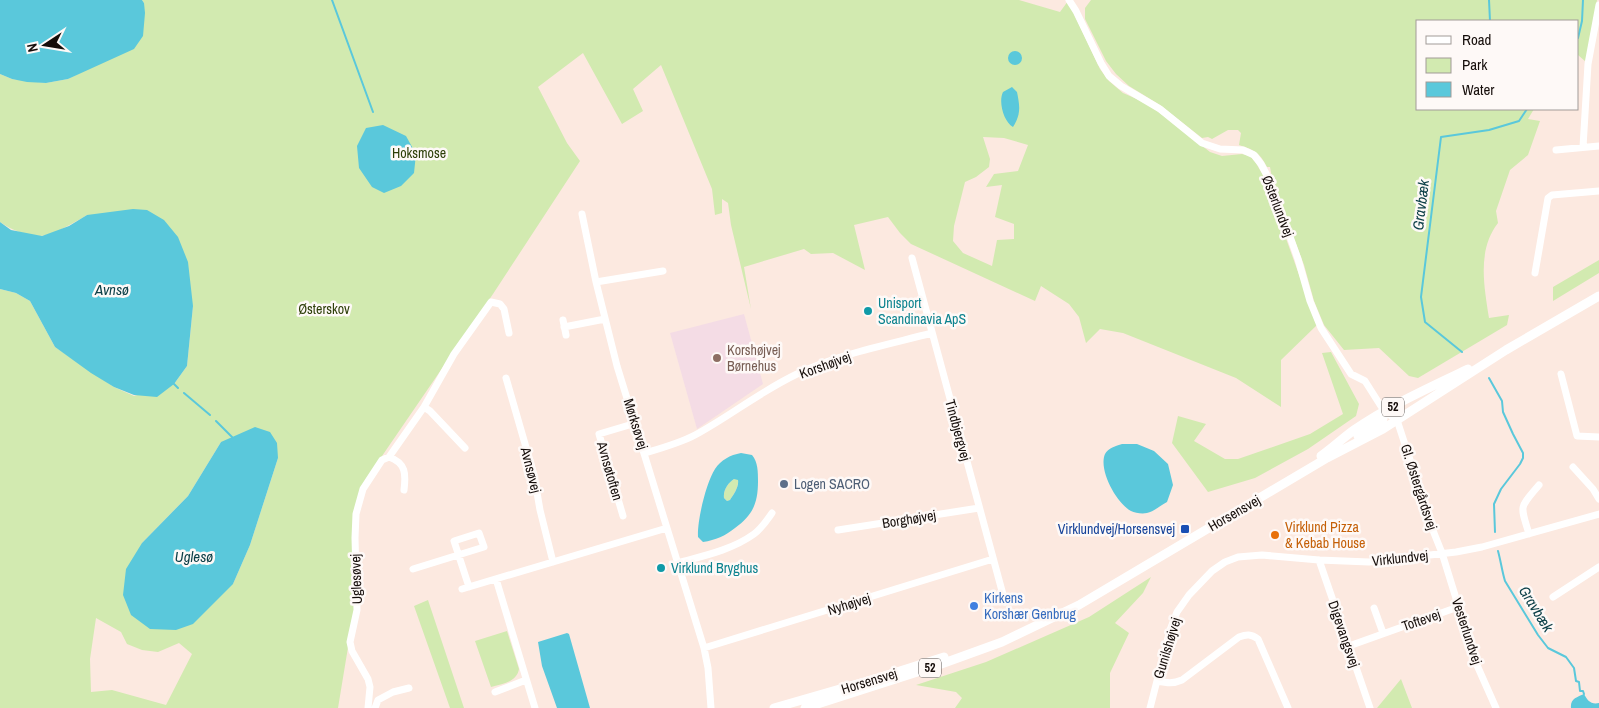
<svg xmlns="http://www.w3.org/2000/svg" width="1599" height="708" viewBox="0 0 1599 708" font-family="'Archivo Narrow',sans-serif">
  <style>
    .education { fill: #f4dce5 }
    .green { fill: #d2eab0; fill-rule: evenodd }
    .water { fill: #5ac8db; fill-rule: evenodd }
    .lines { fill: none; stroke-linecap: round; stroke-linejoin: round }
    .stream { stroke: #5ac8db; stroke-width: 2 }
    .minor { stroke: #fff; stroke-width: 7 }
    .major { stroke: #fff; stroke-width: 9 }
    .culture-dot { fill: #0f9aa8; stroke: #fef9f7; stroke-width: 2 }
    .education-dot { fill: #8d6e63; stroke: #fef9f7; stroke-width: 2 }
    .service-dot { fill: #5c6f8a; stroke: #fef9f7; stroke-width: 2 }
    .transit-dot { fill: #1a4fb4; stroke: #fef9f7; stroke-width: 2 }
    .food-dot { fill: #e8710a; stroke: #fef9f7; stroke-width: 2 }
    .shop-dot { fill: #3f7fe0; stroke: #fef9f7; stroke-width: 2 }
    .labels { text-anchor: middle; stroke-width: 5; stroke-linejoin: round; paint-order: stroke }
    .shield { fill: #fef9f7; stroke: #5b5451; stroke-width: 1 }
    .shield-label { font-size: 12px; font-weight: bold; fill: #150d0a }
    .park-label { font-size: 14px; fill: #2d3f08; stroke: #fef9f7 }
    .street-label { font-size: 14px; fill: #150d0a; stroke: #fef9f7 }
    .culture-label { font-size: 14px; fill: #0d838f; stroke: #fef9f7; text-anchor: start }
    .education-label { font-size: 14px; fill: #785e54; stroke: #fef9f7; text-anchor: start }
    .service-label { font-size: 14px; fill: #4e5e75; stroke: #fef9f7; text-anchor: start }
    .food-label { font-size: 14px; fill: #c56008; stroke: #fef9f7; text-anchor: start }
    .transit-label { font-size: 14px; fill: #164399; stroke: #fef9f7; text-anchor: end }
    .shop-label { font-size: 14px; fill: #366cbe; stroke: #fef9f7; text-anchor: start }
    .water-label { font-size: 15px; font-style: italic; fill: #0d4048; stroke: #fef9f7 }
  </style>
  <rect width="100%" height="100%" fill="#fce9e0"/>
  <path class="education" d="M744,314L763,384L697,429L670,333Z"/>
  <path class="green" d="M142,0H1019L1060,12L1068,1L1100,69L1109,81L1123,93L1146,103L1168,119L1210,152L1222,156L1242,154L1250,156L1256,163L1264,177L1317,325L1281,360V407L1236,378L1123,333L1100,329L1086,343L1079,317L1069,304L1041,286L1035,301L911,244L900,233L888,217L854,225L865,270L833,253L811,254L804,249L744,267L751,309L731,225L728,203L722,199V213L715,215L712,189L661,65L633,89L643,111L622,124L583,53L538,87L567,143L580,161L493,294L369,475L358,496L354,611L338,708H0V289L16,293L30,301L55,347L114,387L134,396L174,384L187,366L193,306L87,215C77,221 52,236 40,236C26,235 11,230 0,222V74L12,79L46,83L68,79L93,66L144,3ZM983,137L1004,138L1028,145L1018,171L994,174L986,187L1002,185L995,217L1014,224V239L997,240L992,266L963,253L953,241L954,226L965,182L976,177L989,167L990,159ZM221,442L278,458L250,545L233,584L142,543L188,496ZM96,618L121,632L127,644L142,650L158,652L179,643L192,654L166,705L112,690L91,692L90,659Z
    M1091,0H1597L1586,62L1578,55V21H1418V109H1534L1528,119L1540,121L1528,155L1510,170L1496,211L1498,223C1477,250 1484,286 1489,318L1509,315L1507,325L1418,378L1409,376L1379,348L1344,350L1324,325L1314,301L1304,265L1273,183L1270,167H1267C1260,153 1255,150 1239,145L1241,133L1238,130H1228L1212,139L1208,137L1202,138L1160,105L1129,86L1116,74L1106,61L1085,19V8Z
    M1599,260V273L1553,301V287Z
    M1331,352L1359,404L1356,416L1308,449L1255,478L1208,492L1172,443L1178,416L1206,424L1194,441L1225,459H1238L1310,434L1343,414L1322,353Z
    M734,479H738C739,487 734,494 730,500L727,501L724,498C723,490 728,483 734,479Z
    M1151,577L1143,593L1115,623L1129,633L1110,673V708H955L962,698L956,692L916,685L986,662L1089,617Z
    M428,600L464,708H450L414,606Z
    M507,631L519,669C517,682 502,684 491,687L475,641Z
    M1401,679L1412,708H1377Z"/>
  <path class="water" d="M0,0H142L144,3L145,13L143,36L134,49L68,79L46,83L27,82L12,79L0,74Z
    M1008 58a7 7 0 1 1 14 0a7 7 0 1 1-14 0Z
    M1012,87L1017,92C1020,107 1021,114 1013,127C1004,122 998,102 1003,92Z
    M383,125L406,136L416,154L414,173L401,186L384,193L372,187L359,168L357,146L366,128Z
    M133,209L147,210L164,220L178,237L188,262L193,306L187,366L174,384L157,397L134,395L114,387L91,373L55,347L30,301L16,293L0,289V222L11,230L42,236L69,226L87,215Z
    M255,427L270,432L277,443L278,458L250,545L233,584L193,624L176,630L150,629L131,615L123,595L126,569L142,543L188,496L221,442Z
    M1122,444H1137L1154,451L1168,464L1173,485L1167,502C1161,505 1153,512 1147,513C1142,514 1135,513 1131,511C1117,504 1098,470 1105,454C1108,448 1116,446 1122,444Z
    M741,453L752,455C758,462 758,472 758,481C758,503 753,515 735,528C725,536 716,540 703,542L698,537C697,521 706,483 715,469C721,460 730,455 741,453ZM734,479L738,480C739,487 734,494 730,500L727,501L724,498C723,490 728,483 734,479Z
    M567,633L569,634L590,708H557L542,666L538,642Z
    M1584,694C1587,700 1591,705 1599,703V708H1571C1570,699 1577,697 1584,694Z"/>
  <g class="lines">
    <path class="stream" d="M332,0L373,112
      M1489,0L1490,21
      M1578,38L1582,21L1583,0
      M1462,352L1425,322L1421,297L1441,137L1489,130L1519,121L1527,109
      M1489,378L1502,401L1503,412L1513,434L1523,453V458L1520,464L1501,489L1494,504L1495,532
      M174,384L178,388
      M184,393L210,415
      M216,421L232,437
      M1498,551C1501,562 1502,571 1505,581L1538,635L1548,648L1566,657L1574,668L1576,681L1579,682L1580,691H1583L1584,694"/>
    <path class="minor" d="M1069,0L1076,11L1101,63L1109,76L1121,86L1160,109L1202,143L1220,149L1243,150L1254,155L1261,164L1270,181L1298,259L1310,301L1321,328L1351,374L1365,381L1384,411L1397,420L1434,533L1442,553L1476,663L1496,708
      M1583,147L1588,64L1599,5
      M1556,150L1599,146
      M582,214L596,282L617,366L704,648L708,668L711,708
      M912,258L1005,602
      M1535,273L1548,198L1552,195L1599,191
      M596,282L663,271
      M563,320L566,335
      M564,327L605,319
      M1561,374L1577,436L1599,437
      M506,378L534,475L540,510L553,562
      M424,407L430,411L465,448
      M645,453C662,448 680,443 695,435C730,416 761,391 797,374C839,354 886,345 932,333
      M389,457L424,407L454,354L491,302L500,304L504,309L509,333
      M1573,467L1593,489L1599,499
      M623,516L599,434L636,423
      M838,530L979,508
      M1529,534C1520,504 1519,509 1539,485
      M1319,560L1370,708
      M677,563C703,556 732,550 754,534C762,528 767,520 772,513
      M413,569L484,547L479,533L454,541L469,587
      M496,579L535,708
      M462,589L667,528
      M1553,597L1599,567
      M1374,608L1383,633
      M1349,646L1458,607
      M704,648L993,559
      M1157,681C1167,683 1173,684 1182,680L1239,637C1247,634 1251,634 1258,639L1288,708
      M495,692L526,680
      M368,708L370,687L368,679L352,651L350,642L357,610L355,538L356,514L363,489L382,460L389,457C406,463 406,474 404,490
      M375,708L378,700L393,692L409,688
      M1150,708L1170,630L1177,612L1189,595L1212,571L1225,562L1238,557L1262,555L1319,560L1369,562L1456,552L1482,547L1599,514"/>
    <path class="major" d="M1358,436L1383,419L1384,411
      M1321,456C1332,448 1343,438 1354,430C1390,405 1429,388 1468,369
      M774,708L878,678L944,657
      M805,708L933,667L1002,642L1079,605L1327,458L1383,429L1506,350L1599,296"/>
  </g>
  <g class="culture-dot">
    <circle cx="868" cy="311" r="5"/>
    <circle cx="661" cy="568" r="5"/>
  </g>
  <circle class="education-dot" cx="717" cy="358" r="5"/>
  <circle class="service-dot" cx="784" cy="484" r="5"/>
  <rect class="transit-dot" x="1180" y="524" width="10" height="10" rx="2.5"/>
  <circle class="food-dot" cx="1275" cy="535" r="5"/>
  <circle class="shop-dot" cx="974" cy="606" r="5"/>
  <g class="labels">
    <g class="shield">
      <rect x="1382" y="397.5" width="22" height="19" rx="4"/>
      <rect x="919" y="658.5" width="22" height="19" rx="4"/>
    </g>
    <g class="shield-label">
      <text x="1393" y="411">52</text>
      <text x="930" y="672">52</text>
    </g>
    <g class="park-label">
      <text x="419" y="158">Hoksmose</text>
      <text x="324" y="314">Østerskov</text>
    </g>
    <g class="street-label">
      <text transform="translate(1278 206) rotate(69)" y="5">Østerlundvej</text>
      <text transform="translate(825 365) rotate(-20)" y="5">Korshøjvej</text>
      <text transform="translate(636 424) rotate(73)" y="5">Mørksøvej</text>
      <text transform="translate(958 430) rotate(75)" y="5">Tindbjergvej</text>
      <text transform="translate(531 470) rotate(76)" y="5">Avnsøvej</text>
      <text transform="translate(610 471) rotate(74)" y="5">Avnsøtoften</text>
      <text transform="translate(1419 487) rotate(72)" y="5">Gl. Østergårdsvej</text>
      <text transform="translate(1234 513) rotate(-30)" y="5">Horsensvej</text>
      <text transform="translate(909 519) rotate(-9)" y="5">Borghøjvej</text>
      <text transform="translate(1400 558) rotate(-6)" y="5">Virklundvej</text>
      <text transform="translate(356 579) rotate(-92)" y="5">Uglesøvej</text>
      <text transform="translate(849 604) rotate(-17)" y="5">Nyhøjvej</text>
      <text transform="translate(1421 620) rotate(-19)" y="5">Toftevej</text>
      <text transform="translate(1467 631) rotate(72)" y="5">Vesterlundvej</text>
      <text transform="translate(1344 634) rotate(71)" y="5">Digevangsvej</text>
      <text transform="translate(1167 648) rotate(-73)" y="5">Gunilshøjvej</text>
      <text transform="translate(869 681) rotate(-17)" y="5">Horsensvej</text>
    </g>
    <g class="culture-label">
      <text x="878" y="308">Unisport<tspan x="878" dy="16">Scandinavia ApS</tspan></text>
      <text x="671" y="573">Virklund Bryghus</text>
    </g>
    <g class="education-label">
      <text x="727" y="355">Korshøjvej<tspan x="727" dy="16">Børnehus</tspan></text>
    </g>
    <g class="service-label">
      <text x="794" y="489">Logen SACRO</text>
    </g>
    <g class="food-label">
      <text x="1285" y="532">Virklund Pizza<tspan x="1285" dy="16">&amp; Kebab House</tspan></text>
    </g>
    <g class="transit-label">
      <text x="1175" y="534">Virklundvej/Horsensvej</text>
    </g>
    <g class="shop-label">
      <text x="984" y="603">Kirkens<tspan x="984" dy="16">Korshær Genbrug</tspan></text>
    </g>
    <g class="water-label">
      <text transform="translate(1421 205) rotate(-83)" y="5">Gravbæk</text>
      <text x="112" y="295">Avnsø</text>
      <text x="194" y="562">Uglesø</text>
      <text transform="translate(1536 609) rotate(58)" y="5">Gravbæk</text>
    </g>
  </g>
  <rect x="1416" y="20" width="162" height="90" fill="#fef9f7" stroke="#a19b98"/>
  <rect x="1426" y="36" width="25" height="8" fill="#ffffff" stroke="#a19b98"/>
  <text x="1462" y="45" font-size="15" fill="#150d0a">Road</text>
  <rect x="1426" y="58" width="25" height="15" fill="#d2eab0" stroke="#a19b98"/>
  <text x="1462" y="70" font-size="15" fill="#150d0a">Park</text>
  <rect x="1426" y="82" width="25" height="15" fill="#5ac8db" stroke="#a19b98"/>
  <text x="1462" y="95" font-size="15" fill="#150d0a">Water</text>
  <g transform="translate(45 45) rotate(258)" stroke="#fef9f7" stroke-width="4" paint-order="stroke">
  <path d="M0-4L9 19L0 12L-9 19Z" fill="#150d0a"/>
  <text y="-8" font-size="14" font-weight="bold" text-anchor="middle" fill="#150d0a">N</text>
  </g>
</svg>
